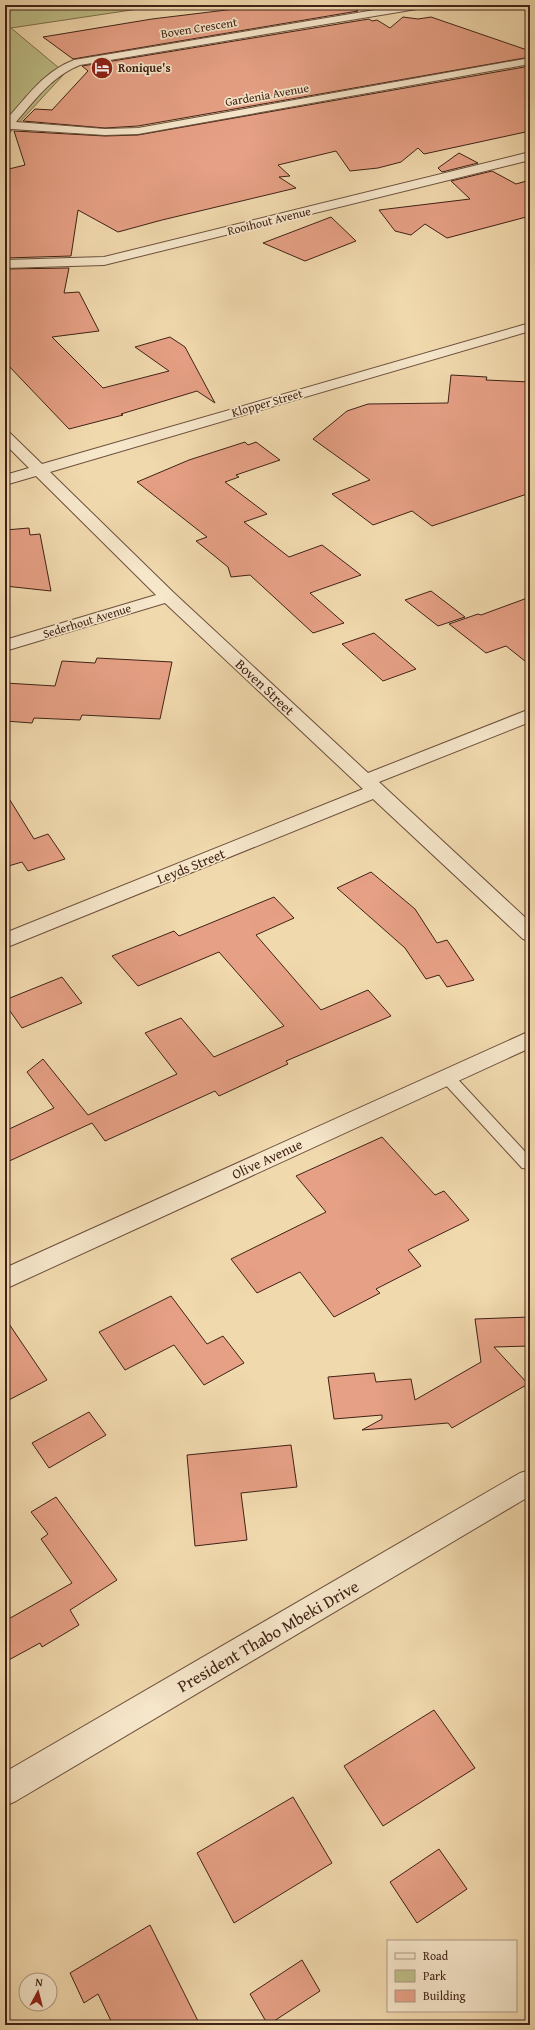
<svg xmlns="http://www.w3.org/2000/svg" width="535" height="2030" viewBox="0 0 535 2030" font-family="'Gentium Book Plus',serif">
  <style>
    .green { fill: #bebe87; stroke: #7f704e }
    .building { fill: #e6a085; stroke: #402216 }
    .lines { fill: none; stroke-linecap: round; stroke-linejoin: round }
    .service-casing { stroke: #6c503c; stroke-width: 2 }
    .minor-casing { stroke: #6c503c; stroke-width: 2 }
    .tertiary-casing { stroke: #6c503c; stroke-width: 2 }
    .service { fill: #f6e6ca; fill-rule: evenodd }
    .minor { fill: #f6e6ca; fill-rule: evenodd }
    .tertiary { fill: #f6e6ca; fill-rule: evenodd }
    .labels { text-anchor: middle; stroke-width: 3.5; stroke-linejoin: round; paint-order: stroke }
    .far-street-label { font-size: 12px; fill: #402216; stroke: #f6e6ca }
    .far-poi-label { font-size: 12px; font-weight: bold; fill: #402216; stroke: #f6e6ca; text-anchor: start }
    .street-label { font-size: 14px; fill: #402216; stroke: #f6e6ca }
    .near-street-label { font-size: 17px; fill: #402216; stroke: #f6e6ca }
  </style>
  <rect width="100%" height="100%" fill="#f1d9ae"/>
  <filter id="stains"><feTurbulence type="fractalNoise" baseFrequency=".005" numOctaves="4"/><feColorMatrix values="0 0 0 0 .2 0 0 0 0 .09 0 0 0 0 .02 0 0 0 .5 -.17"/></filter>
  <radialGradient id="worn" r=".72"><stop offset=".6" stop-color="#630" stop-opacity="0"/><stop offset="1" stop-color="#630" stop-opacity=".3"/></radialGradient>
  <path class="green" d="M5,5H165L11,28L65,73L5,138Z"/>
  <path class="building" d="M268,5H348L358,11L73,59L43,37L152,19Z
    M403,17L418,19L431,17L530,51V57L138,126L105,128L23,121L35,109L52,110L88,71L82,66L369,19L372,21L377,20L390,28Z
    M530,66V131L424,154L418,148L401,162L378,168L350,171L336,151L278,165L290,176L279,177L296,188L162,220L118,232L78,210L71,256L5,258V170L25,165L14,131L105,136L138,135Z
    M459,153L478,163L442,172L438,168Z
    M492,171L516,184L530,180V216L447,238L425,224L411,235L395,231L379,210L470,199L451,181Z
    M331,217L356,241L305,261L263,243Z
    M69,268L64,293L79,292L99,331L52,337L103,388L169,371L135,347L170,337L185,347L215,403L197,391L121,414L123,415L69,429L5,362V269Z
    M451,375L487,377L486,380L530,382V493L432,526L412,511L373,525L332,494L370,480L313,439L347,411L368,404L448,403Z
    M245,442L248,445L256,442L280,460L236,475L239,477L225,482L267,514L244,522L289,557L322,545L361,575L310,593L344,623L313,633L250,575L231,577L228,567L196,541L207,537L137,482L189,460Z
    M29,528L30,535L40,534L51,591L5,586V530Z
    M431,591L465,617L438,626L405,600Z
    M530,597V665L506,646L486,653L449,624L478,614L481,615Z
    M374,633L416,669L383,681L342,644Z
    M97,658L172,662L160,719L82,715L80,720L34,718L32,723L5,721V683L55,686L62,661L95,663Z
    M5,792L34,839L48,834L65,859L28,871L22,862L5,867Z
    M371,872L415,909L437,943L447,940L474,980L447,987L439,975L426,979L405,948L337,888Z
    M274,897L294,918L256,935L321,1010L368,990L391,1016L286,1061L288,1064L219,1096L215,1091L105,1141L92,1123L5,1163V1131L54,1108L27,1072L43,1059L88,1115L177,1074L145,1033L181,1018L214,1057L284,1026L219,952L138,986L112,956L174,931L179,936Z
    M62,977L82,1003L22,1028L5,1004V1000Z
    M382,1137L435,1195L444,1191L469,1220L408,1250L421,1266L376,1289L380,1293L334,1317L300,1272L257,1293L231,1259L326,1212L296,1176Z
    M171,1296L207,1344L223,1336L244,1363L204,1385L174,1345L125,1370L99,1332Z
    M530,1317V1346L494,1347L528,1384L452,1428L448,1423L362,1430L382,1419V1415L334,1419L328,1377L374,1373L376,1382L411,1379L415,1400L481,1362L475,1319Z
    M5,1318L47,1380L5,1402Z
    M89,1412L106,1435L49,1468L32,1443Z
    M291,1445L297,1487L241,1493L247,1540L195,1546L187,1455Z
    M56,1497L117,1580L70,1610L79,1625L42,1647L40,1643L5,1662V1621L72,1583L41,1539L48,1534L31,1512Z
    M434,1710L475,1768L383,1826L344,1766Z
    M293,1797L332,1863L234,1923L197,1853Z
    M439,1849L467,1889L417,1923L390,1882Z
    M150,1925L200,2025H113L98,1994L84,2003L70,1973Z
    M302,1960L320,1991L268,2025L250,1994Z"/>
  <g class="lines">
    <g class="service-casing">
      <path id="service" d="M447,1072L452,1073L530,1157V1169L522,1168L442,1081L440,1077L442,1073Z"/>
    </g>
    <g class="minor-casing">
      <path id="minor" d="M405,5H428L423,8L80,65C52,76 35,100 16,122L105,129L138,128L530,58V64L138,134L105,135L11,129L5,131V121C27,97 43,72 74,60Z
        M530,152V160L104,265L5,268V260L104,257Z
        M530,323V331L50,472L174,593L368,773L530,709V722L379,782L530,922V941L523,939L373,799L5,948V933L363,789L165,603L5,651V640L156,595L36,476L5,485V475L29,468L5,444V431L10,433L42,464Z
        M530,1031V1048L5,1289V1268Z"/>
    </g>
    <g class="tertiary-casing">
      <path id="tertiary" d="M530,1470V1496L16,1801L5,1806V1772L520,1473Z"/>
    </g>
    <use href="#service" class="service"/>
    <use href="#minor" class="minor"/>
    <use href="#tertiary" class="tertiary"/>
  </g>
  <defs>
    <g id="hotel-disc" transform="scale(1.15)"><circle r="9.5" fill="#8f2418" stroke="#f6e6ca"/><path d="M-6-4.5h1.5V1H6V5H4.5V3h-9V5H-6ZM-4 0a1.8 1.8 0 1 1 3.6 0ZM.5 0V-2.5h3Q6-2.5 6 0Z" fill="#fff"/></g>
  </defs>
  <g fill-rule="evenodd">
    <use href="#hotel-disc" x="102" y="68"/>
  </g>
  <g class="labels">
    <g class="far-street-label">
      <text transform="translate(199 28) rotate(-9)" y="4">Boven Crescent</text>
      <text transform="translate(267 95) rotate(-10)" y="4">Gardenia Avenue</text>
      <text transform="translate(269 221) rotate(-14)" y="4">Rooihout Avenue</text>
      <text transform="translate(267 403) rotate(-16)" y="4">Klopper Street</text>
      <text transform="translate(87 621) rotate(-17)" y="4">Sederhout Avenue</text>
    </g>
    <g class="far-poi-label">
      <text x="118" y="72">Ronique's</text>
    </g>
    <g class="street-label">
      <text transform="translate(265 687) rotate(43)" y="5">Boven Street</text>
      <text transform="translate(191 866) rotate(-22)" y="5">Leyds Street</text>
      <text transform="translate(267 1159) rotate(-25)" y="5">Olive Avenue</text>
    </g>
    <g class="near-street-label">
      <text transform="translate(268 1636) rotate(-30)" y="6">President Thabo Mbeki Drive</text>
    </g>
  </g>
  <rect width="535" height="2030" fill="none" stroke="#f1d9ae" stroke-width="20"/>
  <rect x="6" y="6" width="523" height="2018" fill="none" stroke="#402216" stroke-width="2"/>
  <rect x="10" y="10" width="515" height="2010" fill="none" stroke="#402216"/>
  <rect x="387" y="1940" width="130" height="72" fill="#f6e6ca" stroke="#ad9882"/>
  <rect x="395" y="1953" width="20" height="6" fill="#f6e6ca" stroke="#ad9882"/>
  <text x="423" y="1960" font-size="12" fill="#402216">Road</text>
  <rect x="395" y="1970" width="20" height="12" fill="#bebe87" stroke="#ad9882"/>
  <text x="423" y="1980" font-size="12" fill="#402216">Park</text>
  <rect x="395" y="1990" width="20" height="12" fill="#e6a085" stroke="#ad9882"/>
  <text x="423" y="2000" font-size="12" fill="#402216">Building</text>
  <g transform="translate(38 1992) rotate(7)"><circle r="19" fill="#f6e6ca" stroke="#ad9882"/>
  <path d="M0-3L7 15L0 10L-7 15Z" fill="#8f2418"/>
  <text y="-6" font-size="11" font-weight="bold" text-anchor="middle" fill="#402216">N</text>
  </g>
  <rect width="100%" height="100%" filter="url(#stains)"/>
  <rect width="100%" height="100%" fill="url(#worn)"/>
</svg>
